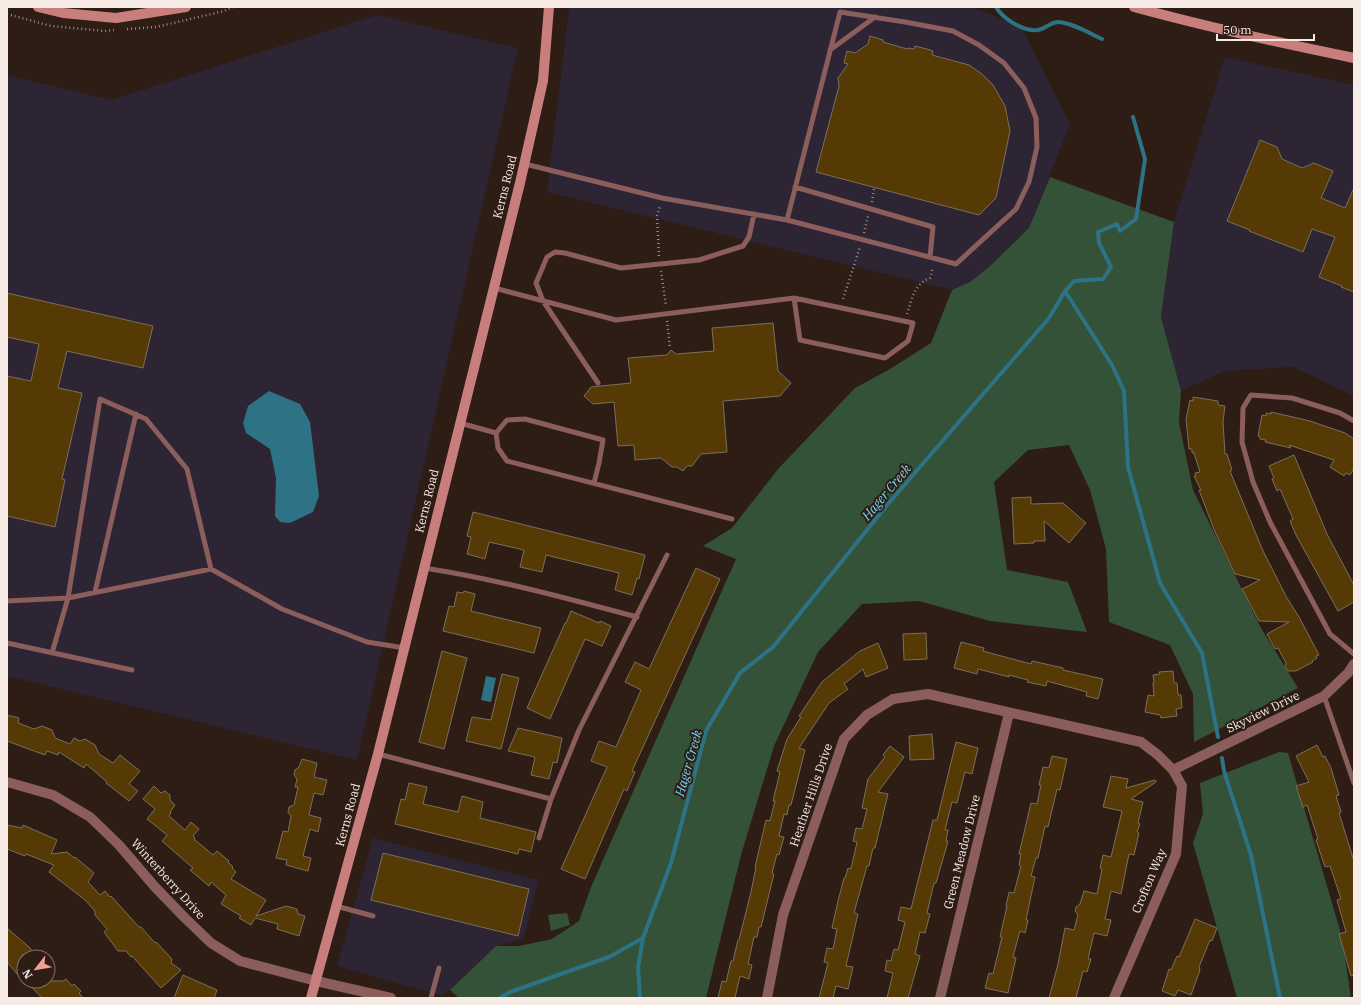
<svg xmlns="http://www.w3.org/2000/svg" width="1361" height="1005" viewBox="0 0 1361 1005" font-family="'IBM Plex Serif',serif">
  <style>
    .commercial { fill: #2d2434 }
    .green { fill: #335238 }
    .water { fill: #2d7385 }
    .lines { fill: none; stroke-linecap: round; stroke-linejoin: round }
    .stream { stroke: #2d7385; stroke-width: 4 }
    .building { fill: #563a05; stroke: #7a6f5d }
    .path { stroke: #988a83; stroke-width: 2.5; stroke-dasharray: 1 3; stroke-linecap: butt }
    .lane { stroke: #8b5e5b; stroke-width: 5 }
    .street { stroke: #8b5e5b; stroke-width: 10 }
    .secondary { stroke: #c87f7c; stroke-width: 10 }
    .labels { text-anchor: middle; stroke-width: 4; stroke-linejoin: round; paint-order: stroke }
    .street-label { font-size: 12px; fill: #f7ebe6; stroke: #2d1d15 }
    .water-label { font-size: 13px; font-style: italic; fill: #71d9f5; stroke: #2d1d15 }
  </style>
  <rect width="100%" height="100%" fill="#2d1d15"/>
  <path class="commercial" d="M569,7H971L1021,26L1070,124L1029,228L990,266L970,282L952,290L547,192Z
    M377,15L518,48L357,760L7,676V75L111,100Z
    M1225,57L1354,85V396L1293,367L1225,371L1181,391L1161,317L1174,222Z
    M373,838L538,880L524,938L496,946L450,990L442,996L337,966Z"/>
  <path class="green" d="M1050,177L1174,222L1161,317L1181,391L1179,423L1193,490L1261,628L1298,688L1194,742L1193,694L1170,645L1109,622L1106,549L1090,490L1069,445L1028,450L994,482L1007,570L1068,582L1087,632L990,621L919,601L862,604L818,652L774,746L741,855L706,998H459L450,990L496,946H519L552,939L579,921L591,887L736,559L703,546L732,528L778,469L855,388L890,369L931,343L952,290L970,282L990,266L1029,228Z
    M1279,752L1288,753L1342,937L1351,998H1237L1193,843L1203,814L1200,783Z
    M567,913L570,925L551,931L548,915Z"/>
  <path class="water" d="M269,391L300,404L310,422L319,496L313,512L290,523L280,522L275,516L276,478L270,449L246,433L243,423L248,406Z
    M486,676L496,678L491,702L481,700Z"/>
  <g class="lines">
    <path class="stream" d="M996,7C1003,19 1024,32 1038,30C1045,29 1051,22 1058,22C1073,23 1089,33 1102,39
      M1065,291L1112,365L1124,391L1128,467L1160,583L1202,653L1218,737
      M1222,758L1224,771L1251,855L1280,998
      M500,998L510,992L609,957L643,938
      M640,998L638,967L643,938L671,863L706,731L740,673L773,647L887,505L1049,318L1065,291L1074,281L1103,279L1111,267L1099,243L1098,232L1117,224L1120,231L1136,219L1145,159L1133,117"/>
  </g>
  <path class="building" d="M870,36L883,40V42L907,49L909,48L914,49L915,46L927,49L933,51L932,55L969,65L982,74L993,85L1005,106L1010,131L996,198L979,215L816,172L839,86L838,78L848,64L844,63L847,51L855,53L868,44Z
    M1260,140L1277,147L1282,159L1302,168L1314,163L1333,171L1321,198L1345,208L1354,188V292L1341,287L1342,286L1319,277L1335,237L1312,229L1303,252L1249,231L1250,230L1227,221Z
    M7,293L153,326L143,368L67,351L58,388L82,393L62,479L65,480L55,527L7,516V376L31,381L39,344L7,337Z
    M773,323L778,371L791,383L780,396L723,401L727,452L701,454L692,466H687L683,471L677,467H672L661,458L635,460L634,445L618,446L614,402L593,404L584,396L591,387L631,383L628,358L667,355L671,350L676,354L714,351L712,328Z
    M1193,397L1218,401V405L1225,406L1223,422L1225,454H1227L1232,470L1230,471L1263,551L1287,598L1299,617L1319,655L1316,656L1317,658L1312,661L1313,662L1296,671H1288L1285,667L1286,663L1278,648L1275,649L1267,634L1289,622L1259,621L1242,589L1260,580L1235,574L1215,532L1199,490H1201L1194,476H1196L1195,473L1200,472L1194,453H1192V449H1189L1186,419L1190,400L1193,401Z
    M1271,412L1310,421L1345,433L1354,439V468L1350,475L1346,473L1344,476L1330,467L1334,460L1289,445L1291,448L1265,442L1266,440L1260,439V437L1258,436L1262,415L1266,416V413L1271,414Z
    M1294,455L1327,534L1354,585V602L1338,611L1296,535L1290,521L1293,519L1280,489L1277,491L1272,479L1274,478L1269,466Z
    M1031,497V504L1063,503L1086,523L1069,543L1044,521L1045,541H1034V543L1014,544L1012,498Z
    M473,512L645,555L639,579L637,578L632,595L615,590L619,573L546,555L542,572L520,567L524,550L489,542L485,559L467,554L471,537L467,536Z
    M696,568L720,579L632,771L635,772L627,791L624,789L585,879L561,869L607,767L591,761L599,741L616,747L641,690L625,682L635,662L649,669Z
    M464,591L475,594L471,611L541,628L534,653L443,631L449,606L454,607L457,592L463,593Z
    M571,611L599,623L600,621L611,626L602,646L585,639L550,719L527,708L565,623H566Z
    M926,633L927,659L904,660L903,634Z
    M961,642L984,648L983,651L1031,664L1032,661L1063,668V670L1103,679L1098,699L1086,696L1087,692L1047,681L1046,686L1027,682L1028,680L1009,675V677L978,669L977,674L954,668Z
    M878,643L888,668L866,677L863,669L844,684L848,689L829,703L799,748L805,750L791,805H789L787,815L784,814L779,836L784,837L779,855L777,854L772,873L774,874L761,927H759L757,937H754L748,964L752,965L749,979L740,976L735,998H718L722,981L726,982L731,961H733L738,940H739L751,892L756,867H755L766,820L770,821L775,801H773L780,772L777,771L787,739L801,717L799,716L822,682L860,651Z
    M442,651L467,658L444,749L419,742Z
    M1173,671L1174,683H1177L1178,695H1181L1182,708L1176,709L1177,716L1161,718L1160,715L1145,712L1148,695L1154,696L1153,683H1154L1153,675L1160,674L1159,672Z
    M502,674L519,678L501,749L466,741L472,717L491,720Z
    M7,715L19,718L18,723L34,729L42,726L52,730L55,738L70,744L74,738L80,741L85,739L95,745L99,754L113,763L120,755L140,771L129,784L138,791L129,801L106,783L107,782L86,764L84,768L59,752L58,755L47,751L45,755L7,741Z
    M518,728L562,738L557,763L553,762L549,779L531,775L535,757L508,751Z
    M932,734L934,759L910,760L909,736Z
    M956,742L978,748L972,774L965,772L957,803L952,802L945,830H948L946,841H948L945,852L936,883H934L927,913L930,914L925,933L920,932L915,954L920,956L908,998H887L893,973L885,971L887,960L891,961L894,949L898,950L905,922L898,920L901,907L911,909L933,820H937Z
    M1317,745L1323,757L1325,756L1331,768L1339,795L1336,796L1341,812L1339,813L1354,861V975L1351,976L1339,934L1346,932L1337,900L1341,899L1330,866L1325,867L1316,840L1318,839L1307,805L1303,807L1296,786L1309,782L1296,756Z
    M890,746L904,757L878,792L888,794L875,848H873L869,866H867L854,913L858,914L846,966L853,967L848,989L836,986L833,998H819L828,963L824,962L827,948L833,949L837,929L832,928L838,901L844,878H845L848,868L851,869L857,842L853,841L856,828L862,829L867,809L862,808L868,779L885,757L883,755Z
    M1052,756L1067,759L1060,790L1057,789L1048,827L1045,826L1038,858H1036L1031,876L1035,877L1026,920H1028L1025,933L1020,931L1013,957L1016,958L1008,993L985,988L989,973L993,974L1002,937H1000L1007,906H1006L1009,892L1014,893L1021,866L1019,865L1021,854H1019L1031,803L1037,804L1041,785H1039L1043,767L1049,768Z
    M302,759L317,763L314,777L327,780L323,795L314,793L309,815L321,818L318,832L310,829L303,856L311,858L308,871L286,865L287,860L276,858L283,831L288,832L291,816L288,812L289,807L294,805L298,787H295L297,779L294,775L295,770L299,767Z
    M1111,776L1128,779L1126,788L1155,780L1156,782L1131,799L1143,802L1138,823L1140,824L1137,832L1139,833L1134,855L1129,854L1121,894L1111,891L1105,919L1111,920L1107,936L1094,933L1088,959H1091L1087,972L1083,971L1076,998H1049L1058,964L1065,928L1074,930L1078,915L1075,911L1076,907L1080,904L1084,891L1097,894L1102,869L1100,868L1103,855L1111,857L1122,811L1103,807Z
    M409,783L427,787L423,804L458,812L462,796L483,802L480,818L536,832L531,852L519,849L518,854L395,824L401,799L405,800Z
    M154,786L161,793L165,791L170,795V800L175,805L170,812L171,813L169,816L185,830L191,822L199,829L193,836L195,838L194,839L213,855L217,851L229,861L228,862L233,867L232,868L236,872L231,879L266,900L256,916L286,906L297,909L298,914L305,916L299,936L277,929L278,924L255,918L251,925L239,918L241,916L221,904L226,895L211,882L209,886L190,870L193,868L162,841L167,835L147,819L155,809L143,799Z
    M7,825L22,828L23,825L57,840L51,854L67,852L74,858L75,857L94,873L88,882L100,895L105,891L110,897L111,896L139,927H141L155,943L156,942L172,959L171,963L181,970L161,988L132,956L131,957L126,951H118L104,932L107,929L95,915V911L85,900L49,872L54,865L26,854L25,856L7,849Z
    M383,853L529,889L518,936L371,900Z
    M1195,919L1217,928L1212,941L1210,940L1199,967L1200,970L1191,995L1178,990L1175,996L1162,991L1169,969L1171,970L1177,956L1179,957Z
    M7,928L29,947L37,957H24V970L18,975L7,962Z
    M183,975L217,990L214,998H174Z
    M66,979L72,986L74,984L81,991L79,993L83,998H42L26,981H63Z"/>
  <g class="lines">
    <path class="path" d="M7,14L51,26L105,31L114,30
      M127,29L156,27L224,11L233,7
      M872,202L874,189
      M864,233L868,216
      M659,256L657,216L660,206
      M661,271L666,306
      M843,299L860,247
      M907,314C912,299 914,284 930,278L933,267
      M667,321L670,348"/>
    <path class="lane" d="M840,12L905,22L953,31L979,45L1004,63L1024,88L1036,118L1037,147L1029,182L1016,209L956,264L787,220Z
      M830,50L875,17
      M525,164L662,198L787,220
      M795,187L933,227L930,257
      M494,288L616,320L794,298L913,323L908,341L885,358L800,340L794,298
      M598,383L543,301L536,283L547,257L555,252L565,253L621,268L699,260L743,246L749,237L754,214
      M1354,421L1340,413L1292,398L1251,395L1243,408L1242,442L1253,482L1270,522L1330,634L1354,654
      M460,423L496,433
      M594,483L599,463L603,440L525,419L507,420L496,433L498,448L507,461L732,519
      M424,568C496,579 566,598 637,617
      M95,592L136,414
      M7,601L68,598L211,569L282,609L367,642L405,648
      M7,643L132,670
      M52,653L68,598L100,399L146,419L187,469L211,569
      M1324,696L1354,783
      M378,754L551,799
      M539,838L551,799L579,730L667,555
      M336,906L373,916
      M431,998L439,968"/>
    <path class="street" d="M1173,770L1324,696L1348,673L1354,664
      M7,782L53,795L90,817L119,845L155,887L185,918L211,943L240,961L316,981L391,998
      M767,998L783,915L844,739L867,715L893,699L928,694L1141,742L1158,755L1173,770L1182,786L1176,854L1114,998
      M940,998L1009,713"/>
    <path class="secondary" d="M38,7L63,13L116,18L186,7
      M1134,7C1207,27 1280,43 1354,58
      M311,998L378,754L520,183L543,81L549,7"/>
  </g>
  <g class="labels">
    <g class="street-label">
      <text transform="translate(505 187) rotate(-76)" y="4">Kerns Road</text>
      <text transform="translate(427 501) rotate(-76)" y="4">Kerns Road</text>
      <text transform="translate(1263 712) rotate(-26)" y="4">Skyview Drive</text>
      <text transform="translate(811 795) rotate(-71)" y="4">Heather Hills Drive</text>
      <text transform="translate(348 815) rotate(-75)" y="4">Kerns Road</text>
      <text transform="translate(962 852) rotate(-76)" y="4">Green Meadow Drive</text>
      <text transform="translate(168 879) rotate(48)" y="4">Winterberry Drive</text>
      <text transform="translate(1149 881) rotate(-67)" y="4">Crofton Way</text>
    </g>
    <g class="water-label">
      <text transform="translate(886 492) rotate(-50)" y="5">Hager Creek</text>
      <text transform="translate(688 763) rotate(-74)" y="5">Hager Creek</text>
    </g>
  </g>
  <rect width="1361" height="1005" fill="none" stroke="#f7ebe6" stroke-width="16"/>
  <g transform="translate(36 969) rotate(239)"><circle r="19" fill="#2d1d15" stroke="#7e6f69"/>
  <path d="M0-3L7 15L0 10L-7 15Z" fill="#f59c96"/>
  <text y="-6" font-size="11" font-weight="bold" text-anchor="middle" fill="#f7ebe6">N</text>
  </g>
  <path d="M1217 34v6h97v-6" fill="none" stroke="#f7ebe6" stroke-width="2"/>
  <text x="1223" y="34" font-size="12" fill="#f7ebe6" stroke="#2d1d15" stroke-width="3" paint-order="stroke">50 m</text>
</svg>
